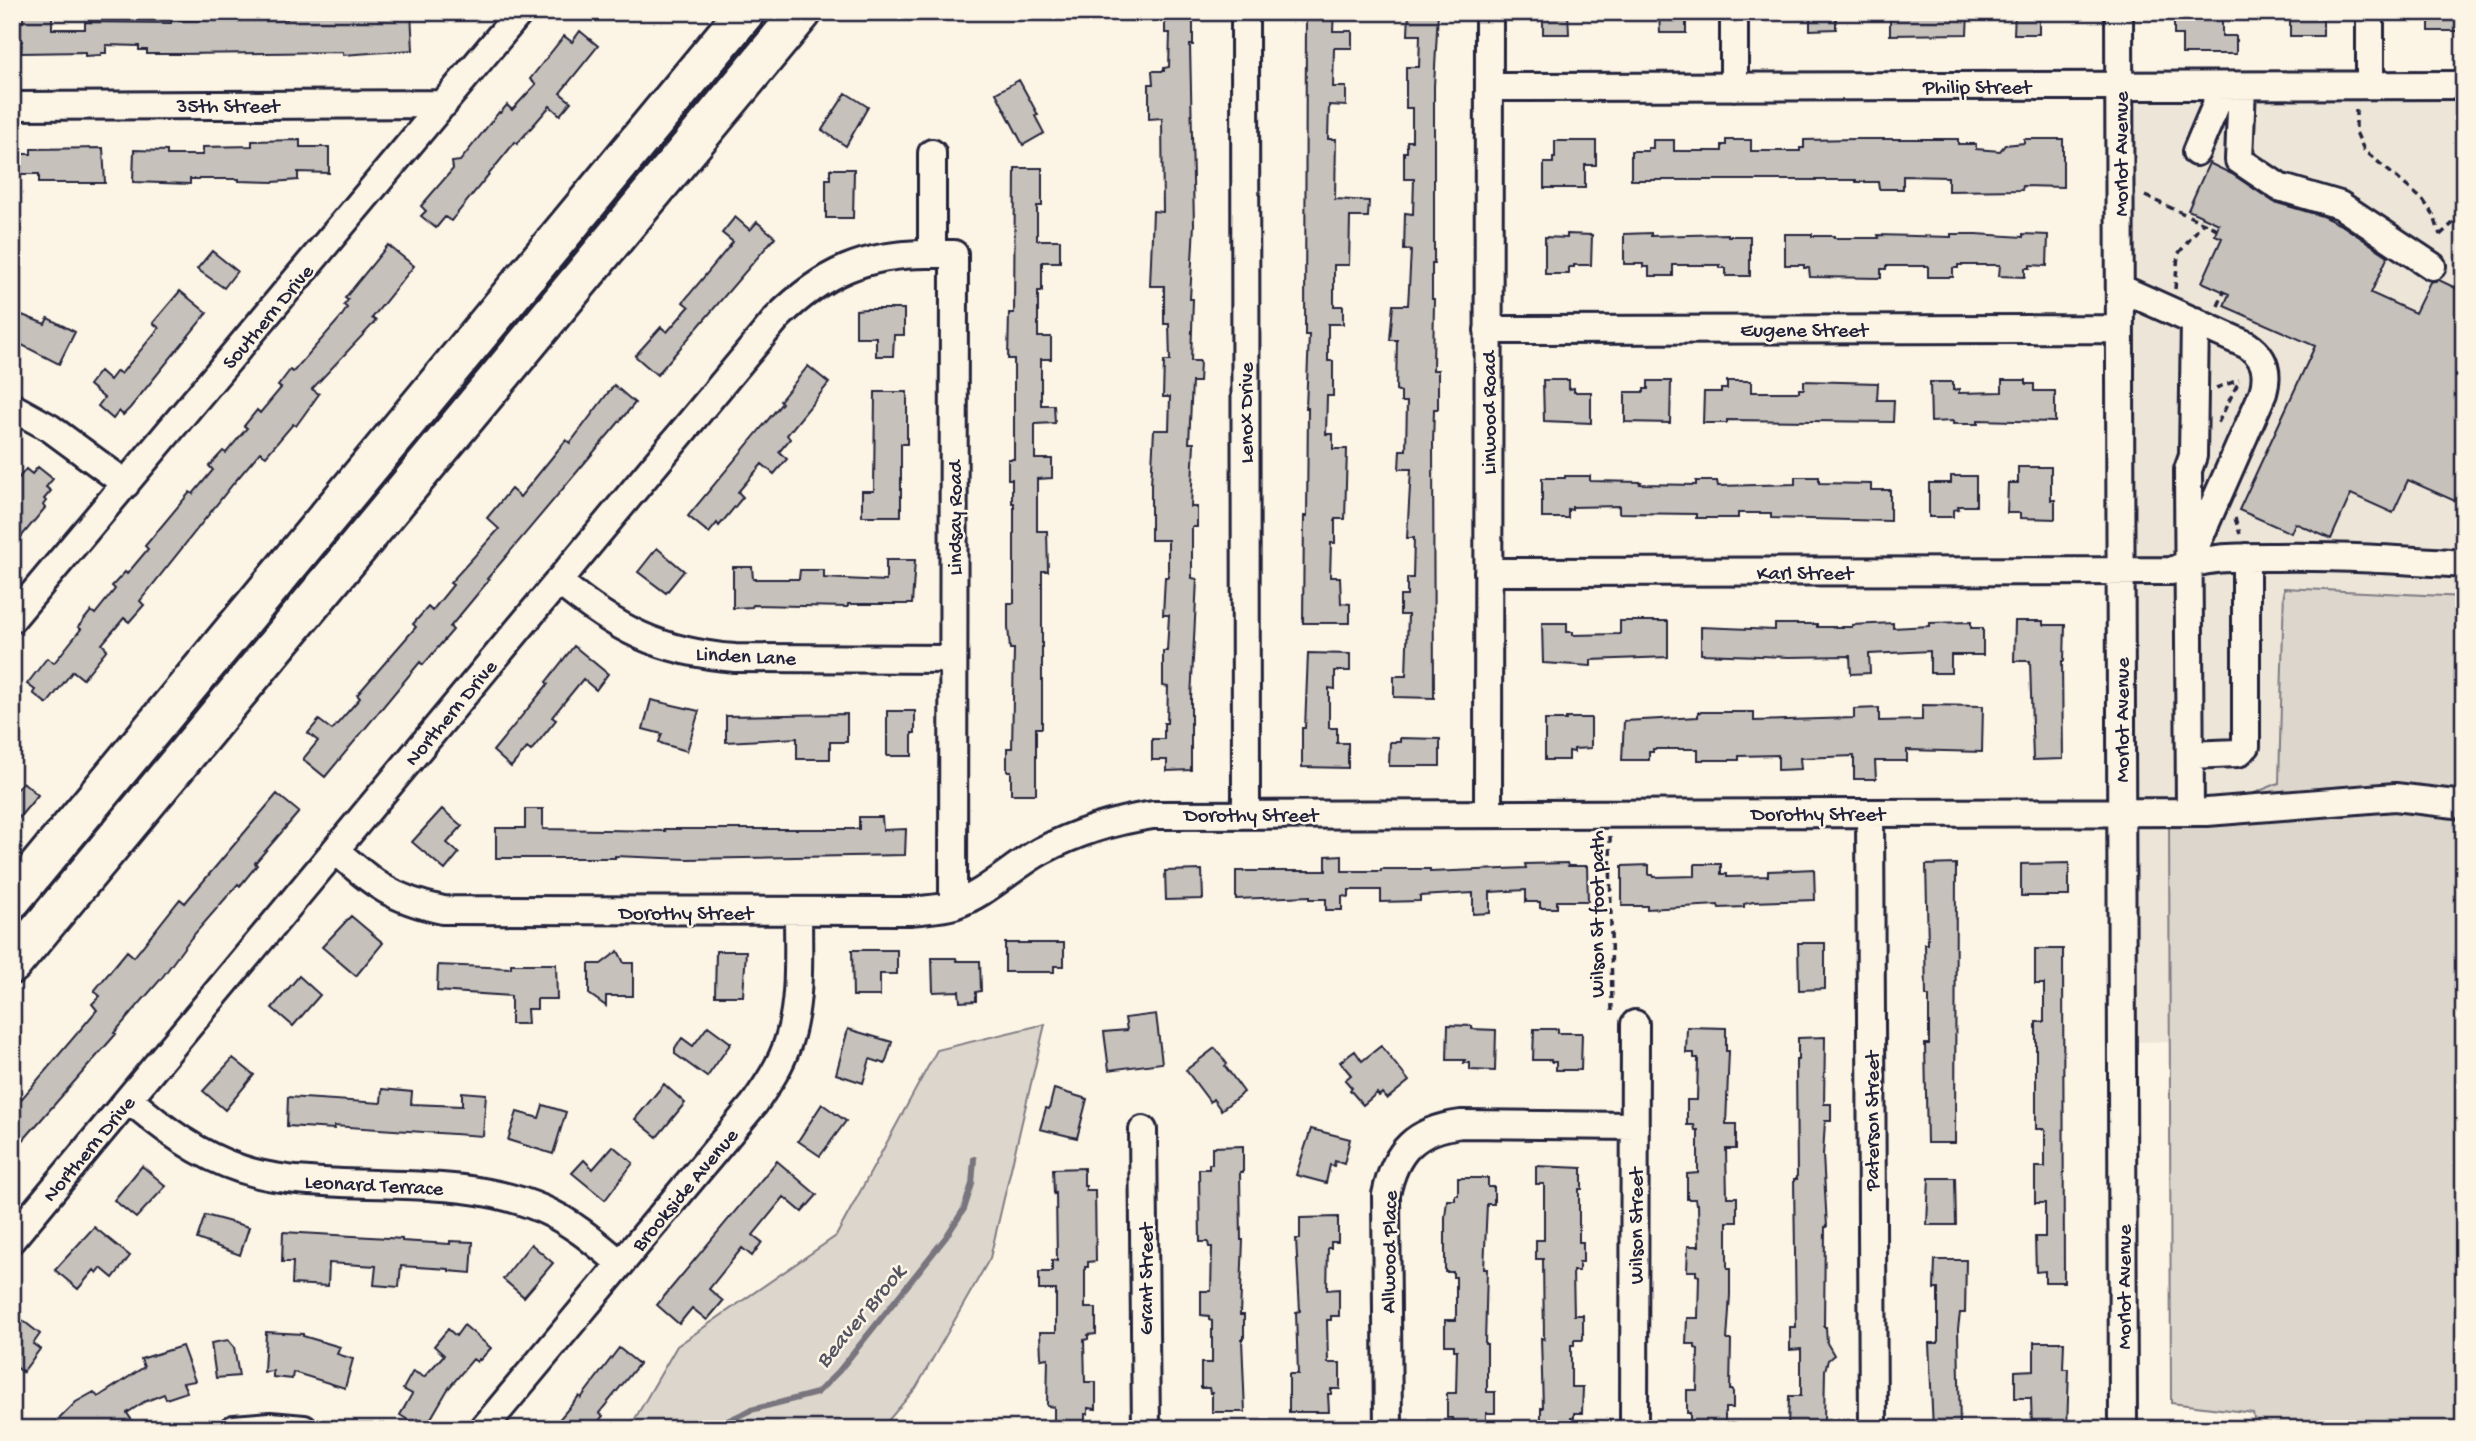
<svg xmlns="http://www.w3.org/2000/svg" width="2476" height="1441" viewBox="0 0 2476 1441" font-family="'Gochi Hand',sans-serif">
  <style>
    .built { fill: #ece5d8 }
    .green { fill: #dcd6cc; stroke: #7f7c84; stroke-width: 2 }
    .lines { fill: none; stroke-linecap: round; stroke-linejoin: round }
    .stream { stroke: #78757e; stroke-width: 6 }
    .building { fill: #c6c1bb; stroke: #22223b; stroke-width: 2 }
    .minor-casing { stroke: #22223b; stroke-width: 32 }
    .highway-casing { stroke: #22223b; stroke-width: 44 }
    .path { stroke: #22223b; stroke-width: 3.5; stroke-dasharray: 7 5; stroke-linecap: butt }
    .minor { stroke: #fcf5e5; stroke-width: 26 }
    .highway { stroke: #fcf5e5; stroke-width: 38 }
    .labels { text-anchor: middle; stroke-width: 5; stroke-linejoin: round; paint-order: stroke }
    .street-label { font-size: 21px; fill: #22223b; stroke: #fcf5e5 }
    .water-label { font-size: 23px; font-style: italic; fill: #545362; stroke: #fcf5e5 }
  </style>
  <rect width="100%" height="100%" fill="#fcf5e5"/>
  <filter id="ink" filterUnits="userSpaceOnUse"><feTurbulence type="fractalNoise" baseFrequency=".0143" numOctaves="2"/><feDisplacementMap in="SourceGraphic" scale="14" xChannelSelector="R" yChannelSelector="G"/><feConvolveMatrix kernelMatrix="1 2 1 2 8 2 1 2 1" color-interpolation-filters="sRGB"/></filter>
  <g filter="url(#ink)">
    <path class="built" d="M2464,85V1037L2122,1042L2119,86Z"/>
    <path class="green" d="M2284,588L2464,597V1429H2256L2253,1413L2171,1403L2169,812H2208L2279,783Z
      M1045,1024L990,1258L916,1388L881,1429H629L677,1346L836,1236L937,1050Z"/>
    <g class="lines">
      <path class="stream" d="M710,1429L751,1410L817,1393L839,1371L946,1237L964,1209L972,1184L974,1159"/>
    </g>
    <path class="building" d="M23,12H52V29H85V22L171,23V20L287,19V16H294V12H411L413,50L343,55V52L178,54H147V50H139V46L106,45V53H101V55L85,56V52L21,53L22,40H13V22H23Z
      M1165,12H1193V45H1190L1194,224L1190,299H1193L1191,361H1200L1199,382H1192L1189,443H1194L1191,507H1197V527H1192V578L1197,579L1191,699V770L1167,771V760H1152V739H1164V723H1167L1168,687L1163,686V651H1167L1169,615H1163L1165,577H1168V540H1151V485L1154,430H1169L1170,397H1163L1164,361H1170L1169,324H1164V286H1150L1153,211L1163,212L1162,118L1149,119V84H1153L1152,71H1164V68L1169,67L1170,33H1165Z
      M1306,12H1334L1333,31H1352V48H1334L1333,87H1346V106L1329,105L1328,139H1336L1335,199L1369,201L1368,217H1350L1349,265H1334V306H1343V324H1328V361H1333V396H1327L1326,434H1333V449H1347L1345,519H1335V543H1331L1330,577H1340L1341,603L1350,604V623H1303L1304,516H1307L1308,408H1306L1309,335H1305Z
      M1409,12H1438L1434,86V263H1432V299H1434L1433,370H1438V409H1434L1433,444L1434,698L1394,697V676H1406L1408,615H1400V596H1407V578H1413L1414,538H1407L1411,469H1399L1400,450H1406L1407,402H1401V392L1396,390L1397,340H1390L1393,305H1408L1409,288L1411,250H1404L1405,213L1413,214L1414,179H1404V152H1407V141H1412V108H1406V67H1419L1420,35H1408Z
      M1543,12H1568L1569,34H1543Z
      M1659,12H1686V33H1660Z
      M1810,12H1836V29L1810,30Z
      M1890,12H1968L1967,34L1890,35Z
      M2015,12H2039V34H2014Z
      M2290,12H2323V36H2290Z
      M2429,12H2459V31H2429Z
      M2174,17H2222V36H2236V54H2182V35H2174Z
      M580,31L598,46L560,93L571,102L560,115L550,106L517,144L515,142L451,221L445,217L436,228L421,216L426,211L421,206L453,169L452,162L460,161L499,112L500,113L507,105L512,110L536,84L530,79L564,36L572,42Z
      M1019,80L1038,115L1035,116L1044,133L1023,145L996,93Z
      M846,93L868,107L846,146L822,130Z
      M1856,139H1958V144H1976V149L2000,151L2005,145L2024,143V139H2063V187L2023,186L2022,190L1948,191V177L1903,176V189H1879L1878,182H1856V180H1631V151H1648V148H1653V140H1674V151H1722V145H1726V140H1751V151H1800V148H1804V140Z
      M300,140V147H329V173L298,172V180L273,182L239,181V179H190V184L133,182L134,150L167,151V155H203V147L252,146V141Z
      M1555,141H1596V165H1585V188H1544V163H1553V158H1555Z
      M103,148L105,183H39V174H21V154H31V149Z
      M2209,163L2232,174L2274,202L2322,216L2343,226L2388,256L2371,293L2415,313L2430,282L2439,280L2464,292V505L2408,480L2393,513L2351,494L2331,539L2295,523L2291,533L2239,510L2315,346L2224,306L2229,294L2202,282L2222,238L2215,235L2219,224L2188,210Z
      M1015,168H1042V206H1037V240H1060V262H1042V291H1038V337H1051V359H1041V405H1054L1055,423L1035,424V459H1052V478L1037,479V531H1047L1048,571H1042V728H1036V794H1011V771H1007V748H1012L1014,649H1010L1008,627V603H1014V503H1012V479H1008V459H1014V359H1008L1009,313H1014Z
      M830,169H854L853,218H826V179H830Z
      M735,217L750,230L757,222L775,237L657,375L635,356L661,327L667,332L689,307L683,302L733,242L722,233Z
      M1651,233V236L1728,234V236H1750V276H1726V268H1720V265H1673V276H1649V267H1643V264H1624V234Z
      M1567,234L1592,235L1591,265H1574V267H1569V274H1545V237L1567,238Z
      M1785,234H1812V236H1834V238H1879L1878,235L1951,237V234H1976L2023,237V234L2048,235L2047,266L2030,265V268H2025V277L1999,276L2000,265H1958V268H1953V277H1928V266H1886V269H1881V278L1810,277L1809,268H1804V265H1785Z
      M388,245L414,266L372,318L376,321L312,389L319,394L296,426L293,424L266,456L260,452L233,484L140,601L144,605L129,622L124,618L102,644L107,649L83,679L73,671L47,704L33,693L35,690L27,684L47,658L54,663L81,629L78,627L91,611L95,614L115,589L112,586L125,572L127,574L148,549L145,546L190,492L193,494L213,470L209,466L223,451L226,453L247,428L244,426L257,410L260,413L281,388L278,386L290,370L293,372L341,317L347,308L344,305L348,300L345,298Z
      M212,251L237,271L224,288L197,269Z
      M180,291L207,313L130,408L123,415L119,411L113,419L98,406L104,398L89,385L100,371L110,380L117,371L121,374L159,328L153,323Z
      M866,309H904V335H894L893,356H876V337H856V310Z
      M12,311L45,324L48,318L75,332L59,364L12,340Z
      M808,366L829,383L787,435L790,439L779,452L787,459L774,474L762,464L738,492L743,497L719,526L717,523L709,533L688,516L782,403L780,401Z
      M1543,380H1569V389L1574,388V392H1591V423L1544,421Z
      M2002,380H2026V384H2034V391H2055V422L1978,420V424H1953V421L1931,422L1930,382H1953V390L1959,389V393L2002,392Z
      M1648,381H1671L1670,423L1625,422V392H1644V389H1648Z
      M1727,381H1751V392H1799V389H1804V381L1878,383L1877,400H1894L1893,422L1727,420V423H1703L1704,392H1721V389H1727Z
      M614,385L635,403L487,579L489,580L450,627L453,630L423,665L420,662L325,777L303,759L318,741L308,733L319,720L332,730L360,698L357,695L416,627L413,624L428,607L432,611L453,585L450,583L499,529L487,518L511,489L520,497L566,440L570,443Z
      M875,392H907V444H901V516H862V491H874Z
      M38,467L53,479L46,487L51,491L44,499L46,501L43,505L45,508L12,548V486L26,469L32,474Z
      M2018,467H2051V500H2055V519L2020,518V513H2007L2008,483H2018Z
      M1565,476H1590V481L1641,482L1640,484L1696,485V481H1717L1718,486L1795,484V477H1819V483L1871,484V490H1890V521L1771,518V513H1738V518H1696V514L1619,513V506L1572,507V510L1568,509V518H1542V478H1565Z
      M1951,476H1976V506H1958L1959,509L1953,510V517H1929V483H1951Z
      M657,548L684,571L666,593L638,572Z
      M886,560H915L912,604H848V607L753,605L752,607L733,608V567H752L753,579H799L800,570H824V578L886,581Z
      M1620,621H1668V657L1591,660V666L1543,663L1542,623H1567V632H1573V635L1620,634Z
      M2015,621H2043V625H2065L2064,661H2062L2063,759L2033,760L2030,661H2014Z
      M1971,622V628H1983V655H1951V673H1930V651L1869,654L1870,673L1851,674L1850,656L1789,657L1701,654V627L1775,630V624H1817V627H1852V625L1893,623V628L1929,626V623Z
      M574,646L608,674L596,690L583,679L552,717L556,720L531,751L527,748L511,767L493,751L548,684L546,682Z
      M1308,653L1350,654V671H1335V689L1329,688V728H1337V743H1348V768L1302,767V728H1305Z
      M651,700L699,711L687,751L663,744L659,742L662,734L643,729Z
      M1922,705L1983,706L1982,752L1907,750V761H1875L1876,779H1854V756L1800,758L1801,769L1778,770V755L1739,756V760H1698V749H1653V752H1649V760H1622L1624,721L1698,717V712H1754V721L1854,718V709L1879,708V721L1922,720Z
      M887,711H915V733H912V756H887Z
      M847,714V742H830V759H797V738L726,742V716Z
      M1566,718H1591V748L1574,749V752L1569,751V760H1545V720H1566Z
      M1400,738L1440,739V766H1389L1390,742H1400Z
      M23,782L38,795L12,826V795Z
      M277,794L299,812L255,863L257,865L240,886L238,884L191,938L161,979L114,1033L116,1034L12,1153V1110L97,1010L92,1004L100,996L94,991L127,951L134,957L180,899L185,903Z
      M442,809L462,826L447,843L459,853L445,870L412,842Z
      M525,809H543V829L665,831L664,829H859V817H882L883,830L906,829L905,855L687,859L615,856V858H496V828H525Z
      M1342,855V871H1381V869H1430V872L1526,868L1525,864L1567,863L1568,866H1587L1588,901H1557V908H1540V902H1526V890L1490,892V913L1473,914V893L1420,896V901L1381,902V890H1349V897L1342,896V910H1326V899H1310V896L1236,899V871H1326V856Z
      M2069,863V896H2021V864Z
      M1695,864H1721V874H1727V877L1768,876V871L1814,869L1815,900L1753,902L1744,904V907L1719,908L1718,905L1647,909V906H1622V866L1649,865V875H1653L1654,877L1695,876Z
      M1956,864L1955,1143H1927L1925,1044H1929V996H1926L1925,944H1928L1926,865Z
      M1202,870L1203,899L1166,900L1165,871Z
      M351,916L383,943L356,976L322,947Z
      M1005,943H1064V966H1054V972H1005Z
      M1798,943H1825V989L1799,990Z
      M2035,949H2063L2064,1282H2045V1271L2036,1272L2035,1237H2045V1203H2035V1167H2045V1129H2036V1022H2044V984H2035Z
      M852,950H897V974H880V996H853Z
      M618,951L624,963H633V996H606V1006L589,994V964H601Z
      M716,951H746L743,996H715Z
      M932,958H956L957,961H980L981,991L976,992V1001L960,1002L959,991L933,992Z
      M511,964H556L557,999H537V1009H527L528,1024H511V996L437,991L438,965L511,968Z
      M299,976L320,995L293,1026L272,1008Z
      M1156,1014L1162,1063L1109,1070L1104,1032L1127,1030L1125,1018Z
      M1448,1025L1472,1026V1029L1496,1030L1495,1071L1470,1070V1063H1464L1465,1060H1447Z
      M708,1026L731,1043L707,1077L675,1054V1048L682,1038L693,1046Z
      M1687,1027L1726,1028V1051H1729L1726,1124H1736V1149H1726L1727,1197H1737V1222H1727V1269H1730V1295L1727,1340H1731L1730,1390H1733V1408H1725V1429H1690V1413H1687V1390H1697L1698,1349L1695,1348V1344H1686L1687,1318H1698L1699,1276L1696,1275V1271H1687L1688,1246H1699L1698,1204H1696L1695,1199H1687V1174L1698,1173V1130H1695L1694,1125H1687V1100H1697L1698,1058H1694V1053H1686Z
      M848,1029L892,1042L885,1064L870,1059L863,1083L836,1074Z
      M1534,1029H1558V1033H1582L1581,1070H1556V1062H1551V1060H1533Z
      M1825,1037L1824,1104H1831V1121H1825L1823,1155L1827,1227H1825L1824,1327H1826L1827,1343L1834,1355L1828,1360L1825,1370L1824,1422H1816V1429H1788L1789,1396H1801V1349L1790,1350V1327H1796L1794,1179H1797L1796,1060H1798V1038Z
      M1381,1046L1409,1081L1387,1099L1382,1093L1379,1096L1377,1093L1363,1105L1350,1090L1352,1088L1345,1080L1351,1075L1340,1062L1355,1051L1362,1061Z
      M1215,1048L1227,1064L1225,1066L1244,1092L1221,1110L1213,1099L1210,1102L1186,1070Z
      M233,1058L254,1075L225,1110L203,1091Z
      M664,1084L685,1103L657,1137L635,1119Z
      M382,1089L412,1092L411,1104L462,1106V1092L486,1094L483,1136L334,1126V1129L287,1126L288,1097L381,1103Z
      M1054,1089L1087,1099L1077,1138L1040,1129L1046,1108L1049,1109Z
      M822,1104L846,1121L820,1156L798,1141Z
      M543,1105L566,1112L553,1154L508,1140L517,1112L539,1118Z
      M1311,1129L1350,1139L1344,1164L1335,1161L1334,1166L1330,1165L1326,1183L1296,1175Z
      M613,1146L633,1163L605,1200L572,1173L584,1160L593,1169Z
      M1243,1146V1172H1240L1241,1240H1243L1240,1315H1244V1339H1242L1245,1412H1212V1393H1210L1209,1388H1201V1363H1212V1321L1209,1320V1316L1201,1315V1291H1211L1212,1247H1209L1208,1242H1200L1199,1169H1209V1164H1212V1147Z
      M777,1161L817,1195L802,1212L784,1197L753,1235L762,1242L752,1256L742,1248L709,1289L723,1301L707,1320L692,1308L679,1324L657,1305Z
      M142,1166L166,1186L136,1218L114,1200Z
      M1536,1166L1582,1168V1189H1579V1242H1583V1262H1579V1271H1573L1574,1315H1583V1340H1574V1345H1571V1387H1583L1582,1413H1574V1418H1571V1429H1541V1408H1543L1541,1338L1544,1339L1543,1259H1536V1240H1544V1184H1536Z
      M1084,1168V1186H1086V1190H1095L1096,1261L1088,1262V1267H1085V1308H1096V1334L1088,1335V1339L1084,1340L1085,1382H1096V1409L1088,1408V1414H1085V1429H1054V1407L1047,1406L1048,1358L1041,1359L1040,1332H1056V1290H1039V1272H1052V1260L1057,1261L1056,1193L1054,1194L1053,1169Z
      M1458,1178H1488V1187H1494V1204H1487L1484,1269H1487L1485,1344H1487V1392H1495V1413H1486V1429H1456L1453,1418H1447V1393H1456L1457,1350H1454V1345H1445V1320H1456V1277H1453V1272H1445V1217L1447,1200H1455V1195H1458Z
      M1929,1178H1955L1956,1225H1927Z
      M205,1215L249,1227L240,1255L197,1239Z
      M1338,1217V1242H1331V1248H1328L1327,1290L1339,1289V1316H1331V1320H1327L1328,1363H1340V1389H1331V1394H1328L1329,1412H1289V1374H1298L1296,1312L1300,1311L1296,1239H1300V1218Z
      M94,1227L130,1256L113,1278L101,1268L97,1273L94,1270L78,1289L55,1270Z
      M283,1232L388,1238L402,1239V1241L450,1244V1241L473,1242L471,1273L449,1271V1269L401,1266L399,1287L374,1285L376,1266L329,1263L328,1286L292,1284L293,1262H282Z
      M531,1244L553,1263L524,1297L503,1279Z
      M1935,1260H1966L1965,1313H1960L1958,1329L1960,1429H1933L1929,1343H1938V1289H1934Z
      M12,1312L40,1334L33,1344L40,1349L23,1372L12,1364Z
      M464,1325L491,1348L480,1360L479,1359L477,1362L473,1359L448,1389L427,1425L417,1419L415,1424L400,1415L412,1394L403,1389L413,1371L424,1377L444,1355L434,1346L448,1329L456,1336Z
      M266,1332L303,1334V1336L340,1347L337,1354L353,1359L345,1388L293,1372L292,1379L273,1377V1371L264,1372Z
      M228,1340L234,1347L239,1376L216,1378L211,1343Z
      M2034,1342H2064L2063,1369H2069L2067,1429H2032L2031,1398H2015V1371L2034,1370Z
      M182,1346L195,1381L183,1383L187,1392L166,1399L164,1394L144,1402L127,1413L133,1422L123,1429H49L76,1402L94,1392L98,1397L144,1367L141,1359Z
      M619,1348L639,1364L599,1413L603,1416L592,1429H551L579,1396L581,1398Z"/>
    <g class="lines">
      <g class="minor-casing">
        <path id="minor" d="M1245,12L1246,814
          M1734,12V87
          M2119,12L2123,1429
          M2370,12V85
          M2242,86L2239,160L2279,187L2340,205L2432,266
          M1489,87L2464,85
          M12,106L444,104
          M2196,152L2216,105L2217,86
          M932,153V254H954L953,905
          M2120,288L2247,345C2265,357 2269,372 2263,393L2193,552
          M1488,330L2120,329
          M12,407L50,428L126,484
          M1488,572L2171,571C2203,556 2241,557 2276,557C2339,556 2401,560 2464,564
          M558,581C616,629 659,652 735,658L953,659
          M12,619L520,12
          M2190,755L2238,753L2246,746V557
          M2190,812L2188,470L2193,456L2195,321
          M1488,813L1489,12
          M1870,813L1873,1429
          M335,850C374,884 391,899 443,910L911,911C926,909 941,909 954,905C986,894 1012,867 1041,851C1077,832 1113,821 1153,815L2207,812L2395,797L2464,805
          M129,1099C162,1128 198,1155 241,1169C274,1180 308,1181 342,1183C408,1186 480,1182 542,1209C572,1222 596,1243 621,1264
          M1143,1130L1146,1429
          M12,1239L777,318C823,272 866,253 932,254
          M234,1429L270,1426L304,1429
          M483,1429L754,1104C767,1085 781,1065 788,1042C801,1001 798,955 798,912
          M1388,1429L1386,1195C1395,1150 1416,1130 1461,1124L1635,1126
          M1634,1429L1635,1024"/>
      </g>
      <g class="highway-casing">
        <path id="highway" d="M12,899L745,12
          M12,964L802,12"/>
      </g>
      <path class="path" d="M2356,109V132L2364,150L2423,200L2434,216L2440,235
        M2145,196L2217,229
        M2440,235L2464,213
        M2175,289L2178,254L2203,223
        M2218,306L2224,292
        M2216,388L2239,380
        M2218,423L2239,381
        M2235,518L2240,534
        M1610,836L1612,1014"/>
      <use href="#minor" class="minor"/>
      <use href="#highway" class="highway"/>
    </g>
  </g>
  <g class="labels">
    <g class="street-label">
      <text x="1977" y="93">Philip Street</text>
      <text x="228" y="112">35th Street</text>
      <text transform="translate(2120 154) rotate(-90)" y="7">Morlot Avenue</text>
      <text transform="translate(267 316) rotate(-50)" y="7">Southern Drive</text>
      <text x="1804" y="336">Eugene Street</text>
      <text transform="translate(1245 413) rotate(-90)" y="7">Lenox Drive</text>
      <text transform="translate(1488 413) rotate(-90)" y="7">Linwood Road</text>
      <text transform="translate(954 518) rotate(-90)" y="7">Lindsay Road</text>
      <text x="1805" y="579">Karl Street</text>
      <text transform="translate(746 655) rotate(3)" y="7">Linden Lane</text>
      <text transform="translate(450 712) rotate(-50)" y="7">Northern Drive</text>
      <text transform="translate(2121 720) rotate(-90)" y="7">Morlot Avenue</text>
      <text x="1818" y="820">Dorothy Street</text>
      <text x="1251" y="821">Dorothy Street</text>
      <text x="686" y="919">Dorothy Street</text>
      <text transform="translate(1596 914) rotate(-90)" y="7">Wilson St foot path</text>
      <text transform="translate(1871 1121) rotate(-90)" y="7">Paterson Street</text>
      <text transform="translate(88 1148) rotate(-50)" y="7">Northern Drive</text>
      <text transform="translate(374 1184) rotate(3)" y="7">Leonard Terrace</text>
      <text transform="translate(684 1189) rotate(-50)" y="7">Brookside Avenue</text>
      <text transform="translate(1635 1226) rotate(-90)" y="7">Wilson Street</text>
      <text transform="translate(1388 1252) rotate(-89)" y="7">Allwood Place</text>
      <text transform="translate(1145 1279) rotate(-90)" y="7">Grant Street</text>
      <text transform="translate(2123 1287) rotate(-90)" y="7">Morlot Avenue</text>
    </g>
    <g class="water-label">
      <text transform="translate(859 1315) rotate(-50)" y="8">Beaver Brook</text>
    </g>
  </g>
  <rect width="2476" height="1441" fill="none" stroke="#fcf5e5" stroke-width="42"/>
  <rect x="21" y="21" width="2434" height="1399" fill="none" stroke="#22223b" stroke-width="2.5" filter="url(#ink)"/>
</svg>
